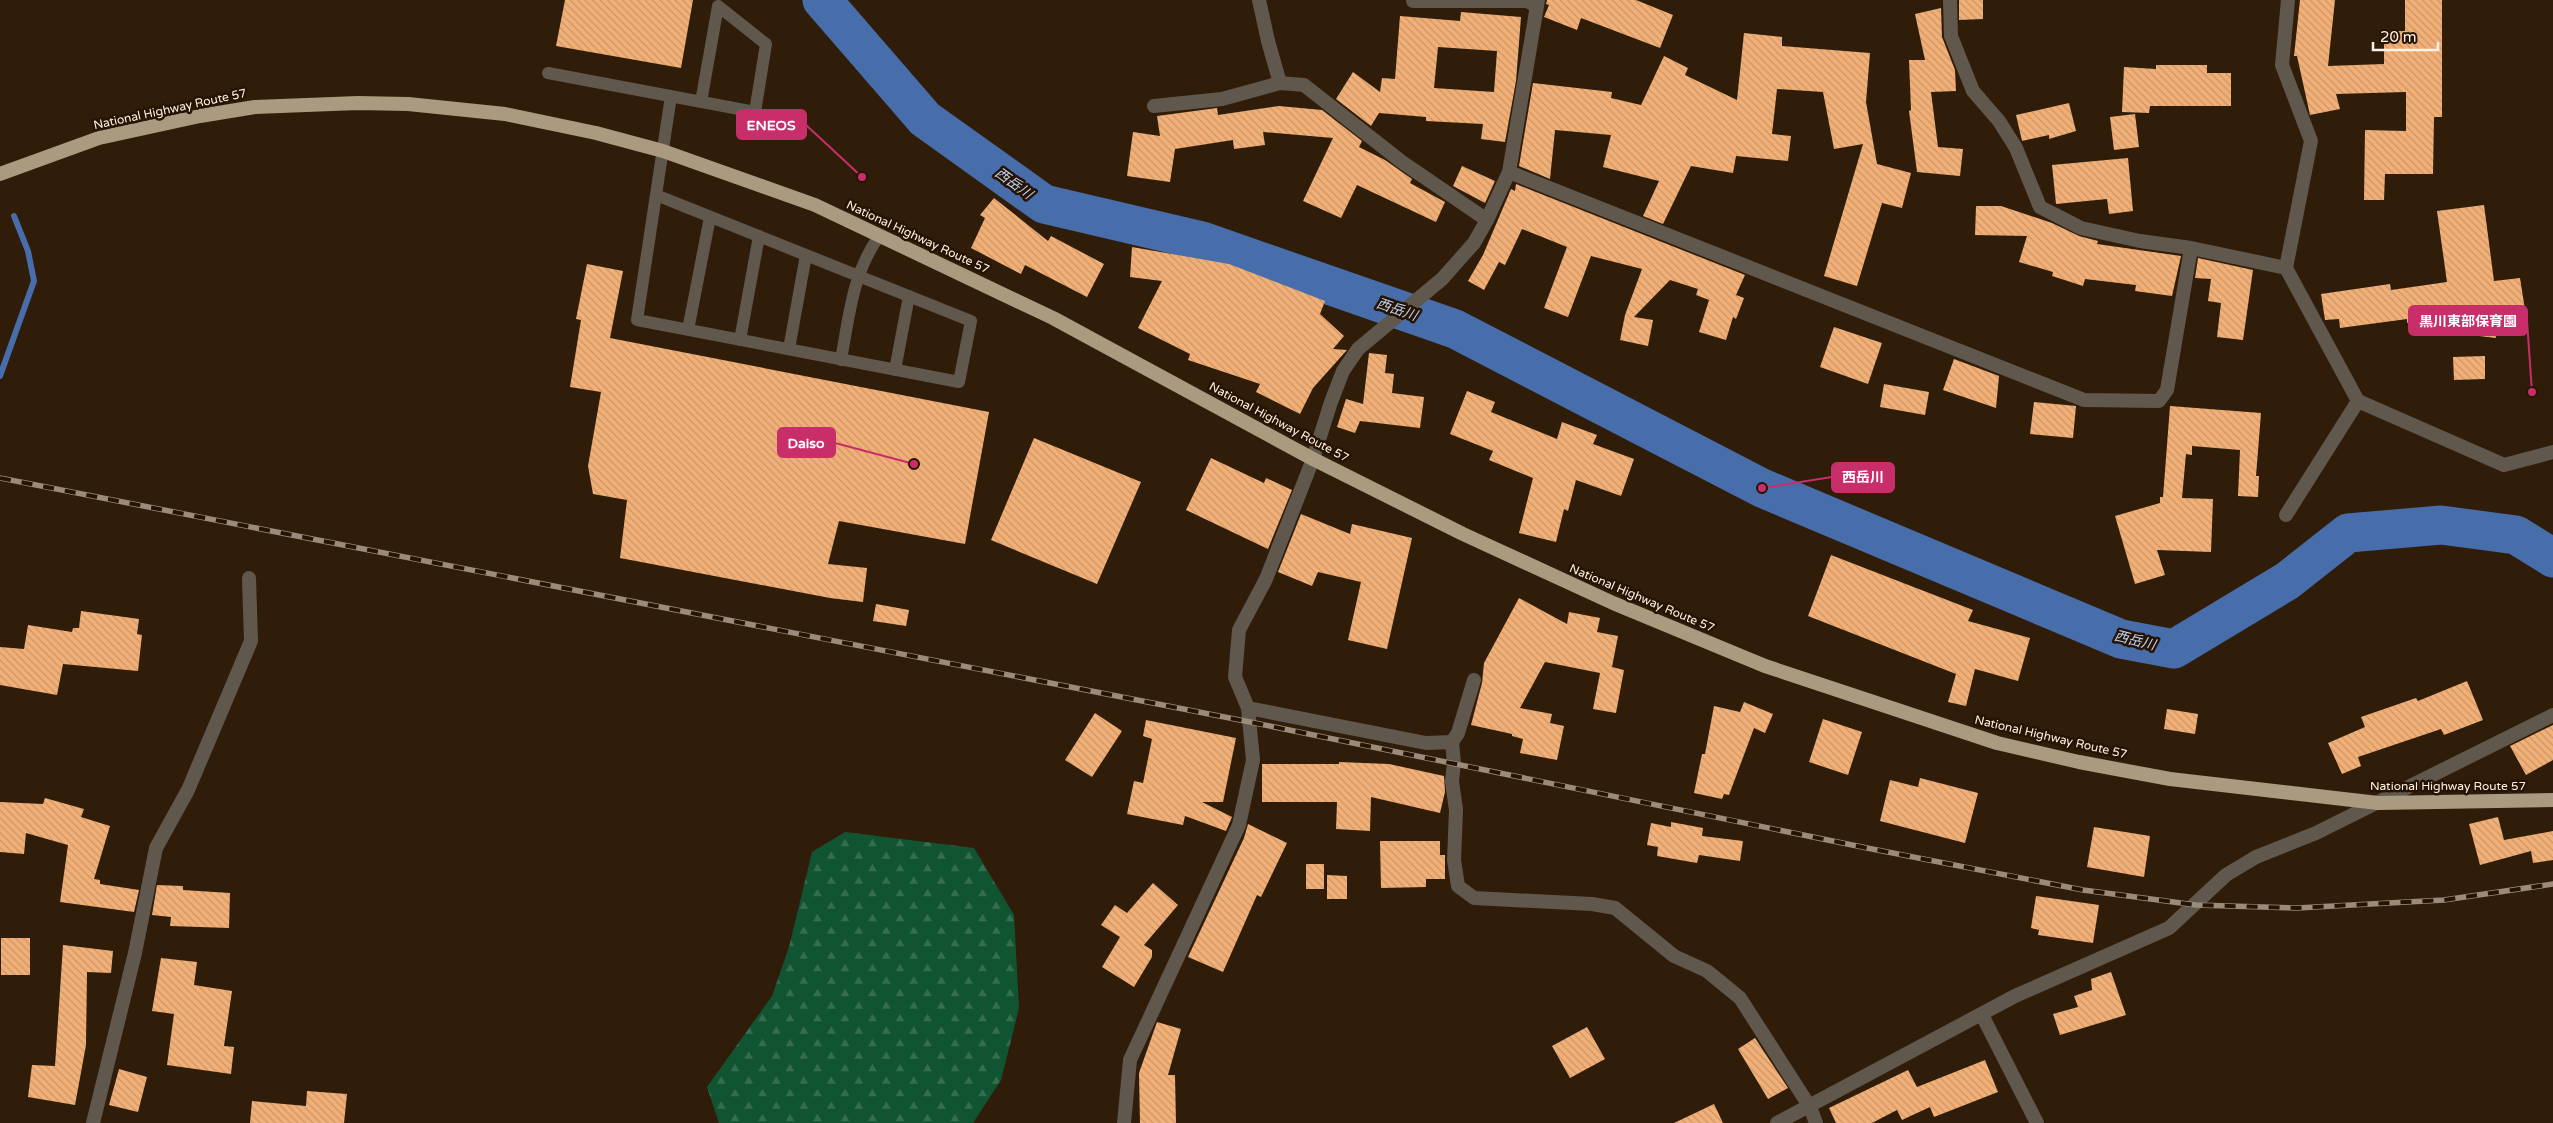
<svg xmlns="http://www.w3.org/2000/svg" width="2553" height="1123" viewBox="0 0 2553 1123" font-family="'Varela Round','Noto Sans JP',sans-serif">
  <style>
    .forest { fill: url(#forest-firs) }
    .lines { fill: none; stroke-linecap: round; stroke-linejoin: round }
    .stream { stroke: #476dab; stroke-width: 6 }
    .river { stroke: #476dab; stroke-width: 39 }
    .building { fill: url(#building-back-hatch); fill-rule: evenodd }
    .service { stroke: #60584d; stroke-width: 12 }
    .minor { stroke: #60584d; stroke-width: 14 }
    .tertiary { stroke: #60584d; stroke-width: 14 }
    .trunk { stroke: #aa9a80; stroke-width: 14 }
    .rail-casing { stroke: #9b8b7b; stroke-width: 5.5 }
    .rail { stroke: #261302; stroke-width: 4; stroke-dasharray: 11; stroke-linecap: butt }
    .labels { text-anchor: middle; stroke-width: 5; stroke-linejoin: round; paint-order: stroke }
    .street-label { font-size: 12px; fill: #fef1e5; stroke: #261302 }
    .water-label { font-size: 14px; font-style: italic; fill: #bed4f7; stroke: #261302 }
    .leader { fill: none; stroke: #c82e69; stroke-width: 2 }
    .callout-dot { fill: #c82e69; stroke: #261302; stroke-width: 2 }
    .callout { fill: #c82e69; stroke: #c82e69; stroke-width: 2 }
    .callout-label { font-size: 14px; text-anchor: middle; font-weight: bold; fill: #fff }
  </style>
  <defs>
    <pattern id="forest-firs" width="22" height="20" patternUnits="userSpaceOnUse" patternTransform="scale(1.25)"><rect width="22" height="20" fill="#115432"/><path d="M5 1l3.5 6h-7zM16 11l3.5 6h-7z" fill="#356d50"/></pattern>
    <pattern id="building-back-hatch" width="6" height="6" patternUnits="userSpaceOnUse" patternTransform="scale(1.25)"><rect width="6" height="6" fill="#f2b077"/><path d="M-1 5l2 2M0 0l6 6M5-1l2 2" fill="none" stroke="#c8966a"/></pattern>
  </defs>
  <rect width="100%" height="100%" fill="#301d09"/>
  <path class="forest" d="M845,832L974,848L1014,915L1019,1008L1001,1080L973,1123H719L707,1087L772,996L789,947L812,852Z"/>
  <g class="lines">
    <path class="stream" d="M0,376L34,281L28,251L14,216"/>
    <path class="river" d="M822,0L925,119L1044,204L1202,241L1455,329L1762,488L2121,639L2174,649L2287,581L2348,533L2441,525L2516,535L2553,558"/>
  </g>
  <path class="building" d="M565,0H693L681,68L556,46Z
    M1547,0H1636L1673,15L1660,48L1581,18L1577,30L1544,17L1549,5L1546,4Z
    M1959,0H1983V19L1959,20Z
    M2300,0H2335L2328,66L2384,64V31H2405V0H2442V117H2434L2433,174H2385L2384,200H2364L2365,130L2406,131V92L2336,94L2340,109L2310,115L2297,56H2294Z
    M1941,8L1942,37L1955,70L1956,91L1931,92L1938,147L1963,149L1960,176L1917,172L1909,111L1911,110L1909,60H1925L1915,14Z
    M1461,12L1521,17L1516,81L1505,142L1481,139L1483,124L1426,121V117L1379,113L1371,126L1336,99L1353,72L1380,92L1382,78L1395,79L1400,16L1460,21ZM1438,47L1497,51L1494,92L1434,88Z
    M1744,33L1782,37V46L1870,53L1866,102L1877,164L1911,173L1902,208L1882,203L1857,286L1824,276L1863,144L1834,149L1823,92L1777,89L1772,134L1791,136L1788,161L1736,156L1733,173L1691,166L1663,224L1643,216L1659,181L1603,167L1611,135L1555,130L1550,179L1519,166L1533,83L1612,92L1611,98L1641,105L1664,56L1688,68L1685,75L1737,100Z
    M2156,65H2207V73H2231V106H2150L2149,113L2122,112L2124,67L2156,69Z
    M2069,103L2076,131L2049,139V135L2022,141L2016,115Z
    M1279,106L1322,110L1362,141L1359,147L1385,160L1412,179L1410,183L1445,202L1436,222L1357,185L1341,218L1303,201L1333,138L1263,132L1265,145L1234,149L1233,140L1175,149L1170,182L1127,176L1133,132L1160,136L1157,116L1217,108L1218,115Z
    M2135,114L2139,147L2114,150L2110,117Z
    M2128,158L2133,211L2109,214L2107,199L2056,204L2052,165Z
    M1462,166L1495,181L1485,203L1453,186Z
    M1516,184L1745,275L1736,295L1744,298L1736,319L1733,317L1726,340L1699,332L1709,300L1696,295L1698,289L1670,280L1634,317L1653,320L1648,346L1620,340L1625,315L1642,269L1591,256L1568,317L1544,308L1567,247L1522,229L1505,265L1499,262L1484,290L1468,281L1483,255L1511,189L1515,191Z
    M994,198L1048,241L1051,236L1104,264L1087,297L1025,265L1021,274L971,248L985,218L980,215Z
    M2484,205L2494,281L2520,278L2526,316L2493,320L2496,338L2471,335L2468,314L2407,323V319L2340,328L2339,319L2325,320L2321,294L2390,284L2391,290L2447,282L2437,211Z
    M1976,206H2001L2052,223L2079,236L2098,241L2097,244L2181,256L2172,296L2135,291L2136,285L2085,279L2083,286L2052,276L2053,272L2019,262L2027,236L1975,235Z
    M1132,247L1229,264L1325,301L1320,314L1344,336L1333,349L1347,350L1313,388L1300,414L1256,392L1260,384L1188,360L1190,354L1138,328L1162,281L1130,277Z
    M2198,258L2253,270L2243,340L2217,337L2221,303L2208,301L2211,279L2195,278Z
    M587,264L623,271L610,338L989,412L965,544L839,521L828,564L867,568L863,602L830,598L620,558L627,500L593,494L588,466L601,392L570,387L581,320L576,319Z
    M1834,327L1882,343L1868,384L1820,367Z
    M1369,353L1387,355L1385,373L1394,374L1392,393L1424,397L1420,428L1360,421L1355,433L1337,427L1346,399L1363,404Z
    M2485,356V379L2454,380L2453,357Z
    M1954,359L1999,376L1996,408L1943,390Z
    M1884,384L1929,392L1925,415L1880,407Z
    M1467,391L1495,402L1491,412L1557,439L1562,422L1597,435L1593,444L1634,459L1621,496L1576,480L1568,511L1564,509L1556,542L1519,533L1533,478L1489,460L1493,451L1450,434Z
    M2034,402L2076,406L2073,438L2030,434Z
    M2170,406L2261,413L2256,476H2259L2258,497L2238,496L2240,450L2192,446V455L2186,454L2182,498L2213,499L2211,552L2157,550L2165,575L2135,584L2115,516L2160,503V497H2163Z
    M1034,438L1141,482L1097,584L991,540Z
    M1211,458L1264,483L1266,478L1292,490L1268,549L1186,510Z
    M1301,514L1350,534L1352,524L1412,538L1387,649L1348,640L1361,582L1318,572L1312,586L1278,572Z
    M1831,555L1973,610L1968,621L2030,638L2018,681L1975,669L1966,706L1948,702L1956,674L1808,616Z
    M1519,598L1567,624L1569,612L1600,618L1597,632L1618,636L1612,667L1624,670L1616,713L1593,709L1600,673L1545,662L1520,708L1552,714L1550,723L1564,726L1557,760L1520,753L1523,739L1512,736V734L1471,725L1482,683L1484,663Z
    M876,604L909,610L906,626L873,621Z
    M81,611L139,619L137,634L142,635L138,671L63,664L57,695L0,685V647L24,649L28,625L72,632L73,628H79Z
    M2467,681L2483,720L2444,735L2441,729L2358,757L2361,766L2342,774L2328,743L2365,727L2361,717L2416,698L2418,701Z
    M1744,702L1773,714L1765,733L1754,728L1729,795L1724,794L1722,799L1694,793L1702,754H1705L1714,706L1740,712Z
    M2167,709L2198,714L2195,734L2164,729Z
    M1095,713L1122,731L1092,777L1065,760Z
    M1823,719L1862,732L1848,775L1809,762Z
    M1146,720L1236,738L1223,802H1202L1232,817L1226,831L1185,816L1183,825L1127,814L1134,781L1143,783L1152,739L1143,736Z
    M2553,725V760L2526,775L2510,746Z
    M1339,762L1389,764L1444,776L1445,792L1440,813L1371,797L1370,831L1336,829L1337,802H1262V764H1339Z
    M1920,778L1978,793L1965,843L1880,821L1890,780L1918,787Z
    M45,798L84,809L81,817L110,826L94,879L100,880V884L139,890L134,912L60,902L68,845L26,833L24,854L0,852V802L43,804Z
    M2498,817L2504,840L2553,831V860L2533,863L2531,851L2480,865L2469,824Z
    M1671,822L1703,828L1702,836L1743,841L1740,861L1699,855L1697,863L1657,856L1658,847L1647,845L1651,823L1671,827Z
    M1248,824L1287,843L1261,897L1257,895L1223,972L1188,957L1244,838Z
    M2094,827L2150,836L2144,877L2087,867Z
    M1380,841H1440V855H1445V879H1426V887L1381,888Z
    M1306,864H1324V889H1306Z
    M1327,875L1347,876V899H1327Z
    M1153,883L1178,905L1144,945L1152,950V957L1134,987L1102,967L1120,937L1101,925L1115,905L1127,913Z
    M157,885L183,886V890L230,893L229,928L170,926L171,917L152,915Z
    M2036,896L2099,905L2093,943L2038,935L2039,930L2031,928Z
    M1,938H30V975H1Z
    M63,945L113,951L111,973L87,972L86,1045L75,1105L28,1097L32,1065L55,1066Z
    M161,958L197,962L194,985L232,991L224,1046L234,1047L231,1074L167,1065L174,1014L152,1011Z
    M2111,972L2126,1015L2060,1035L2053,1014L2078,1007L2074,996L2092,990L2091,979Z
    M1157,1022L1181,1029L1168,1075H1175L1176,1123H1140L1139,1073Z
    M1587,1027L1605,1059L1570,1078L1552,1046Z
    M1755,1038L1788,1088L1768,1099L1738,1049Z
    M1985,1060L1998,1092L1934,1117L1930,1107L1902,1120L1897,1110L1872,1123H1836L1829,1108L1908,1070L1917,1087Z
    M119,1069L147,1077L138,1112L109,1105Z
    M307,1091L347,1094L344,1123H250L252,1101L306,1106Z
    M1714,1104L1723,1123H1674Z"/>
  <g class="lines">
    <path class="service" d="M548,73L755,112L766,44L718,6L701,102
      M656,195L971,321L959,382L637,320L671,96
      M688,330L710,217
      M740,340L759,236
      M789,349L806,255
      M841,360C849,316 853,271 880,235
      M895,370L909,296"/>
    <path class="minor" d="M1259,0L1268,41L1280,83
      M1950,0L1951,36L1973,91L1999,121L2016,148L2040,207L2081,228L2140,241L2191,248L2286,268
      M2288,0L2282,65L2311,141L2286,268L2358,401L2504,465L2553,452
      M1413,1H1527L1536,6
      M1154,106L1222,99L1280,83L1304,85L1402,162L1487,220
      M1509,172L2084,400L2159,401L2167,390L2191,248
      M2286,515L2358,401
      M1248,708L1426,743L1452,742L1454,763L1452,781L1456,810L1454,860L1458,886L1474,898L1592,904L1615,908L1674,956L1707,971L1740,998L1810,1107L1816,1123
      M1452,742L1458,733L1474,680
      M93,1123L135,953L156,848L188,790L251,641L249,578
      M1124,1123L1130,1060L1239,825L1253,760L1248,708L1235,677L1239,630L1266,579L1313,459L1331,402L1343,371L1358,349L1442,279L1474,243L1487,220L1509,172L1538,0"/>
    <path class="tertiary" d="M1982,1015L2037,1123
      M1777,1123L2015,996L2169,928L2226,875L2256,857L2316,833L2553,715"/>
    <path class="trunk" d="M0,174L99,138L200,116L255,107L358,103L408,104L505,114L596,133L663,151L815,205L1053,318L1313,459L1463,534L1613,603L1765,666L1997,743L2079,762L2170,779L2378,803L2553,800"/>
    <g class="rail-casing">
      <path id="rail" d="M0,478L1250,722L1867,848L2083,890L2196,905L2297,908L2444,900L2553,884"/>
    </g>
    <use href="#rail" class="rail"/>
  </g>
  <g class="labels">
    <g class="street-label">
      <text transform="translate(170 109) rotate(-12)" y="4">National Highway Route 57</text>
      <text transform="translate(918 237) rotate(25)" y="4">National Highway Route 57</text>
      <text transform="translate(1279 422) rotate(28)" y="4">National Highway Route 57</text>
      <text transform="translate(1642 598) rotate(23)" y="4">National Highway Route 57</text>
      <text transform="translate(2051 737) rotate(13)" y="4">National Highway Route 57</text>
      <text x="2448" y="790">National Highway Route 57</text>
    </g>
    <g class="water-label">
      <text transform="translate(1014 183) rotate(36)" y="5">西岳川</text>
      <text transform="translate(1397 309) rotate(19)" y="5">西岳川</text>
      <text transform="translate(2135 640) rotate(14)" y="5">西岳川</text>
    </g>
  </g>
  <path class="leader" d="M862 177L806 125M2532 392L2527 321M914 464L835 443M1762 488L1832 477"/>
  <g class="callout-dot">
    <circle cx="862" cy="177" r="5"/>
    <circle cx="2532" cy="392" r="5"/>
    <circle cx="914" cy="464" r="5"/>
    <circle cx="1762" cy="488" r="5"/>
  </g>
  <g class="callout">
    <rect x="737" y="110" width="69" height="29" rx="5"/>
    <rect x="2409" y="306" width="118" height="29" rx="5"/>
    <rect x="778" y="428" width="57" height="29" rx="5"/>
    <rect x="1832" y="463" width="62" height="29" rx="5"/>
  </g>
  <g class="callout-label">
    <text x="771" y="130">ENEOS</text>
    <text x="2468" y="326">黒川東部保育園</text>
    <text x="806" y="448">Daiso</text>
    <text x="1863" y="482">西岳川</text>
  </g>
  <path d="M2373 42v8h65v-8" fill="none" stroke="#fef1e5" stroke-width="2.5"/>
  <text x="2380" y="42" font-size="15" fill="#fef1e5" stroke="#261302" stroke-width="4" paint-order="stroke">20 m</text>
</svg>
